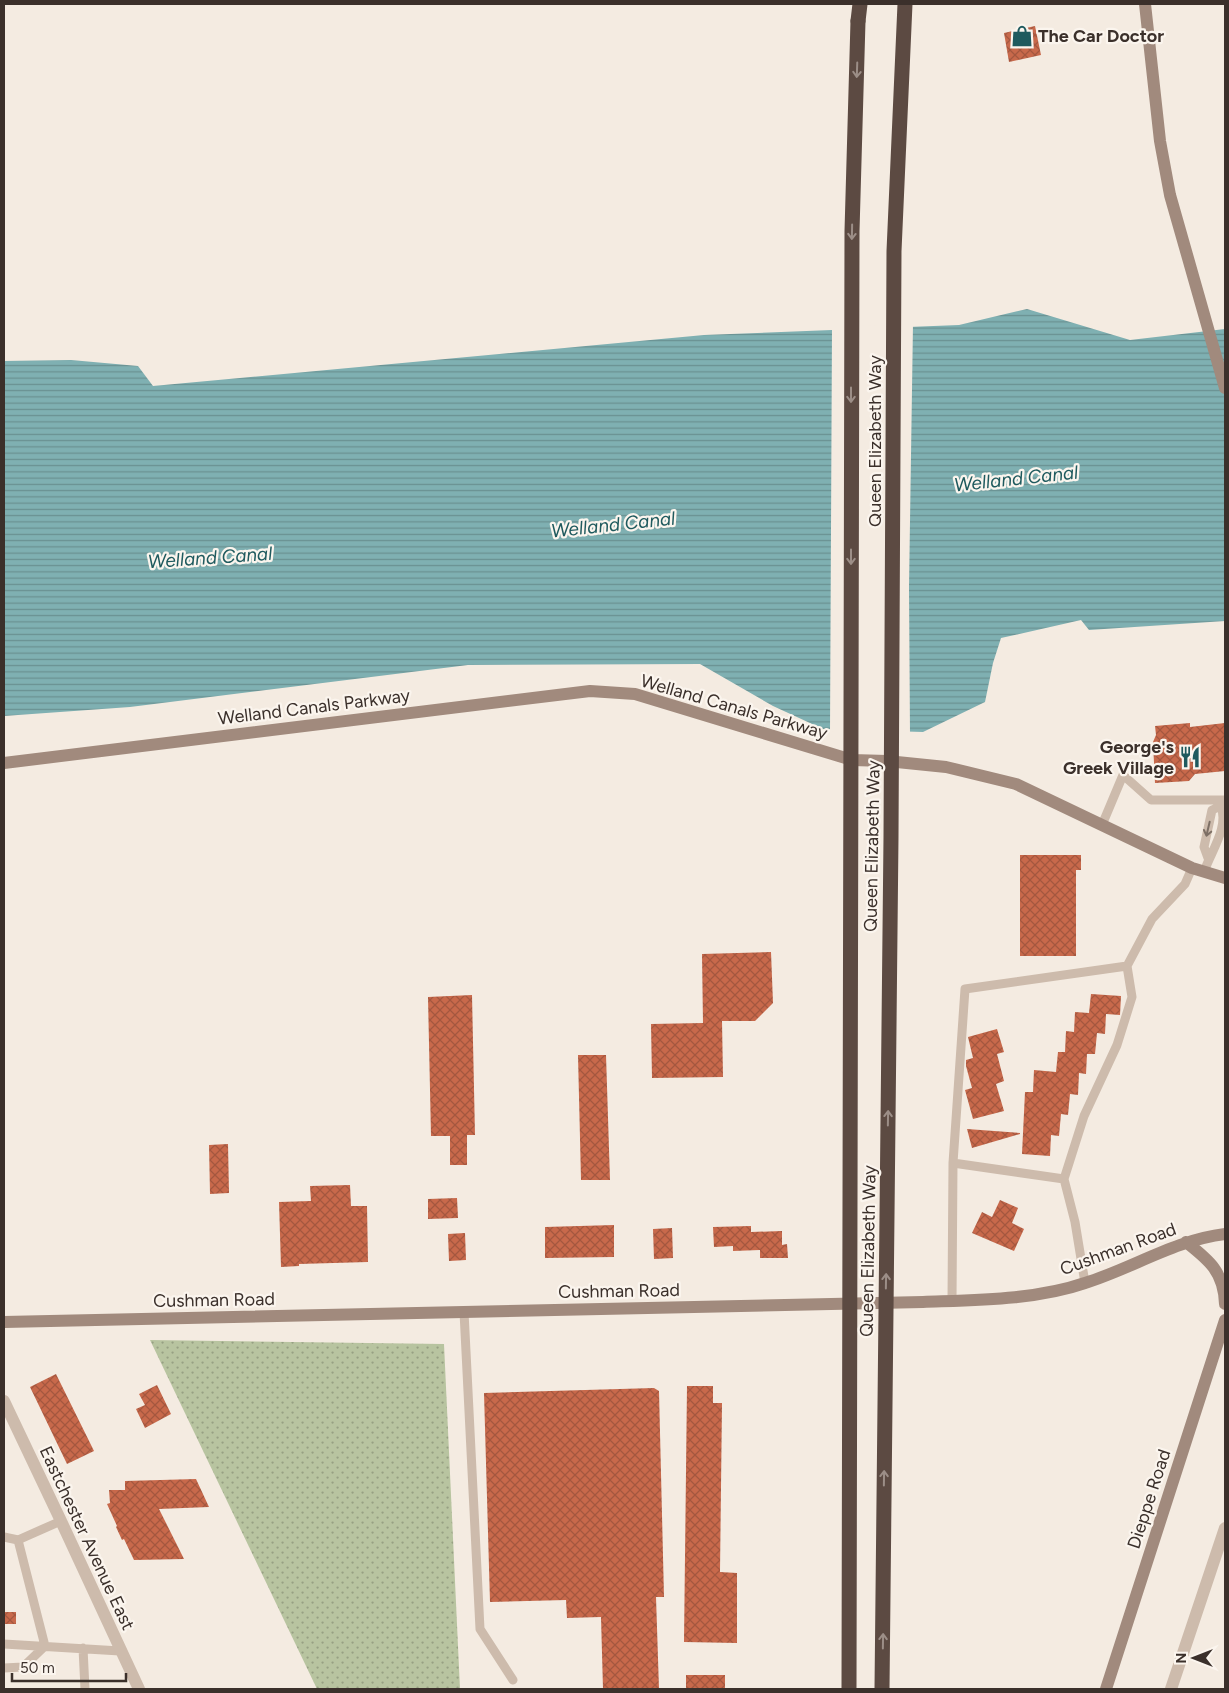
<svg xmlns="http://www.w3.org/2000/svg" width="1229" height="1693" viewBox="0 0 1229 1693" font-family="Figtree,sans-serif">
  <style>
    .grass { fill: url(#grass-dots) }
    .water { fill: url(#water-rules) }
    .pier { fill: #f4ebe1 }
    .building { fill: url(#building-cross-hatch) }
    .lines { fill: none; stroke-linecap: round; stroke-linejoin: round }
    .lane { stroke: #cdbbac; stroke-width: 9 }
    .street { stroke: #cdbbac; stroke-width: 12 }
    .secondary { stroke: #a18a7d; stroke-width: 12 }
    .highway { stroke: #5c4a42; stroke-width: 15 }
    .highway-bridge { stroke: #5c4a42; stroke-width: 15 }
    .oneway { stroke: #9c8e87 }
    .oneway2 { stroke: #7d6f65 }
    .labels { text-anchor: middle; stroke-width: 4.5; stroke-linejoin: round; paint-order: stroke }
    .poi-label { font-size: 18px; font-weight: bold; fill: #3b302b; stroke: #fbf5ee; text-anchor: start }
    .street-label { font-size: 18px; fill: #3b302b; stroke: #fbf5ee }
    .water-label { font-size: 19px; font-style: italic; fill: #1f5a5e; stroke: #fbf5ee }
  </style>
  <defs>
    <pattern id="grass-dots" width="8" height="8" patternUnits="userSpaceOnUse" patternTransform="scale(1.25)"><rect width="8" height="8" fill="#b8c4a0"/><path d="M2 2h.1M6 6h.1" fill="none" stroke="#97a083" stroke-width="1.8" stroke-linecap="round"/></pattern>
    <pattern id="water-rules" width="6" height="5" patternUnits="userSpaceOnUse" patternTransform="scale(1.25)"><rect width="6" height="5" fill="#7fb0b2"/><path d="M0 2.5h6" fill="none" stroke="#699091"/></pattern>
    <pattern id="building-cross-hatch" width="8" height="8" patternUnits="userSpaceOnUse" patternTransform="scale(1.25)"><rect width="8" height="8" fill="#c8694b"/><path d="M0 0l8 8M0 8l8-8" fill="none" stroke="#a4573f"/></pattern>
  </defs>
  <rect width="100%" height="100%" fill="#f4ebe1"/>
  <path class="grass" d="M150,1340L444,1344L460,1689H317Z"/>
  <path class="water" d="M1027,309L1130,340L1225,329V621L1089,630L1081,620L1001,638L993,663L985,702L923,732L823,729L773,706L700,664L468,665L130,707L4,716V361L71,360L138,366L153,386L704,335L959,325Z"/>
  <path class="pier" d="M913,324L909,588L910,734L830,731L832,327Z"/>
  <path class="building" d="M1035,26L1041,55L1009,62L1004,33Z
    M1190,723V727L1225,723V771L1195,774L1189,781L1155,783L1153,742L1156,735L1155,726Z
    M1020,855H1081V870H1076V956H1020Z
    M771,952L773,1003L755,1021H722L723,1077L652,1078L651,1024L703,1023L702,954Z
    M1091,994L1121,996L1120,1015L1106,1014L1105,1034L1097,1033L1095,1054H1087L1086,1074L1079,1073L1078,1095L1070,1094L1068,1115L1061,1114L1059,1136L1051,1135L1050,1156L1022,1154L1025,1092H1033L1034,1070L1056,1072L1058,1052H1065L1066,1031L1074,1032L1075,1012L1089,1013Z
    M472,995L475,1135H467V1165H450V1136H431L428,997Z
    M997,1029L1004,1052L997,1054L1004,1081L996,1084L1004,1111L973,1119L965,1090L972,1088L966,1066V1060L973,1058L968,1037Z
    M578,1055H606L610,1180H581Z
    M967,1129L1020,1133V1134L972,1148Z
    M228,1144L229,1193L210,1194L209,1145Z
    M350,1185L351,1206H367L368,1262L299,1264V1266L281,1267L279,1202L311,1201L310,1186Z
    M457,1198L458,1218L428,1219V1199Z
    M1000,1200L1018,1208L1012,1223L1024,1229L1014,1251L972,1233L982,1212L992,1217Z
    M614,1225V1257L545,1258V1227Z
    M751,1226V1232L782,1231V1245L787,1244L788,1258H760V1250L733,1251V1246L714,1247L713,1227Z
    M672,1228L673,1258L654,1259L653,1229Z
    M465,1233L466,1260L449,1261L448,1234Z
    M56,1374L94,1451L67,1464L30,1387Z
    M157,1385L171,1414L145,1428L136,1409L145,1405L139,1394Z
    M687,1386H713V1403H722L720,1572L737,1573V1643L684,1642Z
    M654,1388L659,1391L664,1597H656L659,1689H603L601,1617L567,1618L566,1600L490,1602L484,1393Z
    M196,1479L209,1507L159,1509L184,1559L134,1560L124,1539L122,1540L116,1527L117,1526L107,1504L110,1503L109,1490H125V1481Z
    M4,1612H16V1624H4Z
    M686,1675H725V1689H686Z"/>
  <g class="lines">
    <path class="lane" d="M1102,825L1123,775L1151,800H1225
      M1208,858L1204,847L1212,810L1221,806
      M1204,872C1211,851 1229,828 1221,806L1223,800
      M953,1163L1064,1179
      M1085,1283L1075,1222L1064,1179L1084,1116L1117,1045L1132,997L1127,966L1152,919L1185,884L1192,868
      M952,1301L953,1163L965,989L1127,966
      M464,1312L480,1629L513,1680
      M4,1537L18,1540
      M4,1644L120,1651
      M45,1646L18,1540L61,1521
      M83,1648L85,1689
      M4,1668L23,1667L45,1646"/>
    <path class="street" d="M4,1401L61,1521L139,1689
      M1171,1689L1225,1528"/>
    <path class="secondary" d="M1145,4L1160,141L1170,195L1225,388
      M4,763L590,691L635,694L852,760L887,761L946,767L1016,784L1192,868L1225,878
      M1186,1242C1209,1260 1224,1272 1225,1304
      M4,1322L923,1302C975,1300 1036,1300 1085,1283C1133,1268 1175,1240 1225,1234
      M1106,1689L1225,1320"/>
    <path class="highway" d="M858,21L860,4"/>
    <path class="highway-bridge" d="M849,1689L852,231L858,21
      M882,1689L891,837L894,251L905,4"/>
  </g>
  <defs><path id="oneway-shaft" d="M-6 0H5M1.5-3L5.5 0L1.5 3" fill="none" stroke-width="1.6" stroke-linecap="round" stroke-linejoin="round" transform="scale(1.25)"/></defs>
  <g class="oneway">
    <use href="#oneway-shaft" transform="translate(857 70) rotate(92)"/>
    <use href="#oneway-shaft" transform="translate(852 232) rotate(91)"/>
    <use href="#oneway-shaft" transform="translate(851 395) rotate(90)"/>
    <use href="#oneway-shaft" transform="translate(851 557) rotate(90)"/>
    <use href="#oneway-shaft" transform="translate(888 1118) rotate(-89)"/>
    <use href="#oneway-shaft" transform="translate(886 1281) rotate(-89)"/>
    <use href="#oneway-shaft" transform="translate(884 1478) rotate(-89)"/>
    <use href="#oneway-shaft" transform="translate(883 1641) rotate(-89)"/>
  </g>
  <use class="oneway2" href="#oneway-shaft" transform="translate(1208 829) rotate(103)"/>
  <defs>
    <g id="shop-bare" transform="scale(1.725)"><path d="M-5-2.5h2.3a2.7 3.5 0 0 1 5.4 0H5L5.5 6h-11ZM-1.5-2.5h3a1.5 2.3 0 0 0-3 0Z" fill="#1f5a5e" stroke="#fbf5ee" stroke-width="2.5" paint-order="stroke"/></g>
    <g id="restaurant-bare" transform="scale(1.725)"><path d="M-5-6h1v4h1v-4h1v4h1v-4h1v5L-1.5 .5V6h-2V.5L-5-1ZM5-6V6H3V1.5H1.5Q1.5-4 5-6Z" fill="#1f5a5e" stroke="#fbf5ee" stroke-width="2.5" paint-order="stroke"/></g>
  </defs>
  <g fill-rule="evenodd">
    <use href="#shop-bare" x="1022" y="36"/>
    <use href="#restaurant-bare" x="1190" y="757"/>
  </g>
  <g class="labels">
    <g class="poi-label">
      <text x="1038" y="42">The Car Doctor</text>
      <text x="1174" y="753" text-anchor="end">George's<tspan x="1174" dy="21">Greek Village</tspan></text>
    </g>
    <g class="street-label">
      <text transform="translate(875 441) rotate(-90)" y="6">Queen Elizabeth Way</text>
      <text transform="translate(314 707) rotate(-7)" y="6">Welland Canals Parkway</text>
      <text transform="translate(734 707) rotate(16)" y="6">Welland Canals Parkway</text>
      <text transform="translate(872 846) rotate(-89)" y="6">Queen Elizabeth Way</text>
      <text transform="translate(1118 1249) rotate(-20)" y="6">Cushman Road</text>
      <text transform="translate(868 1251) rotate(-89)" y="6">Queen Elizabeth Way</text>
      <text transform="translate(619 1291) rotate(-1)" y="6">Cushman Road</text>
      <text transform="translate(214 1300) rotate(-1)" y="6">Cushman Road</text>
      <text transform="translate(1149 1499) rotate(-72)" y="6">Dieppe Road</text>
      <text transform="translate(87 1538) rotate(65)" y="6">Eastchester Avenue East</text>
    </g>
    <g class="water-label">
      <text transform="translate(1016 478) rotate(-6)" y="7">Welland Canal</text>
      <text transform="translate(613 524) rotate(-6)" y="7">Welland Canal</text>
      <text transform="translate(210 557) rotate(-4)" y="7">Welland Canal</text>
    </g>
  </g>
  <rect width="1229" height="1693" fill="none" stroke="#3b302b" stroke-width="10"/>
  <g transform="translate(1194 1658) rotate(270)" stroke="#fbf5ee" stroke-width="4" paint-order="stroke">
  <path d="M0-4L9 19L0 12L-9 19Z" fill="#3b302b"/>
  <text y="-8" font-size="14" font-weight="bold" text-anchor="middle" fill="#3b302b">N</text>
  </g>
  <path d="M12 1673v8h114v-8" fill="none" stroke="#3b302b" stroke-width="2.5"/>
  <text x="20" y="1673" font-size="15" fill="#3b302b" stroke="#fbf5ee" stroke-width="4" paint-order="stroke">50 m</text>
</svg>
